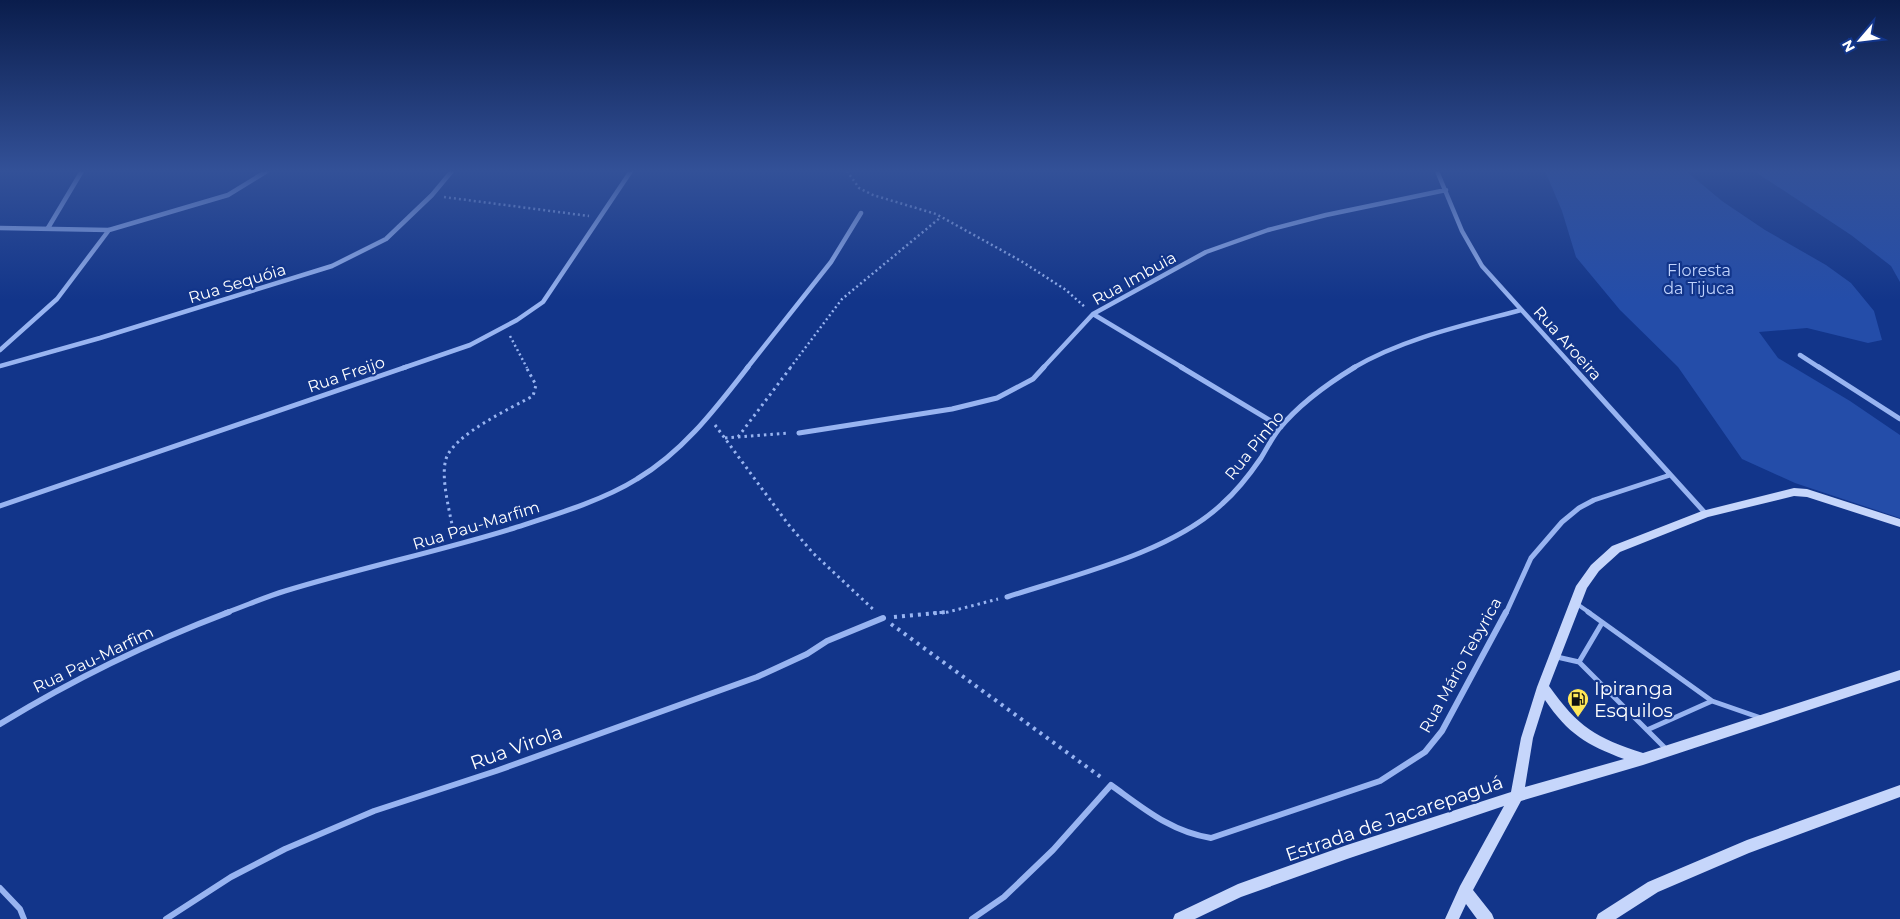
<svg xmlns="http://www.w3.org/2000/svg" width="1900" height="919" viewBox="0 0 1900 919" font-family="Montserrat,sans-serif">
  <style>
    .green { fill: #244da9 }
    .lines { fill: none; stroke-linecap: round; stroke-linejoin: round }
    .path-far2 { stroke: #98b4f1; stroke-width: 2.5; stroke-dasharray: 2 3; stroke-linecap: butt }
    .path-far1 { stroke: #98b4f1; stroke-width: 3; stroke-dasharray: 2.5 4; stroke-linecap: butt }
    .path { stroke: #98b4f1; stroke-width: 4; stroke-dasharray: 3 5; stroke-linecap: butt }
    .lane-far1 { stroke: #98b4f1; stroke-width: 4 }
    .lane { stroke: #98b4f1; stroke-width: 5 }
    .street-far2 { stroke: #98b4f1; stroke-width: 4.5 }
    .street-far1 { stroke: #98b4f1; stroke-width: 5 }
    .street { stroke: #98b4f1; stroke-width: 6 }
    .secondary { fill: #c6d6fb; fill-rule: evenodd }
    .labels { text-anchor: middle; stroke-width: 4.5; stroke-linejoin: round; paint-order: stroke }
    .park-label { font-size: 16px; fill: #bfd2fc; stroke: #12358a }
    .street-label { font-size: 16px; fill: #fff; stroke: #12358a }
    .near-poi-label { font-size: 19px; fill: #fff; stroke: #12358a; text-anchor: start }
    .near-street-label { font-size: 19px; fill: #fff; stroke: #12358a }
  </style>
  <rect width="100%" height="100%" fill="#12358a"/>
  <path class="green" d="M1545,171H1686L1722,201L1765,230L1826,265L1851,283L1874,311L1882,340L1868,343L1807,328L1759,332L1778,358L1850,401L1900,435V518L1795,483L1742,459L1678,367L1620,310L1576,257L1562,211Z
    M1754,171H1900V282L1891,266L1851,235Z"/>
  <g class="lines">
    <path class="path-far2" d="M847,171L859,188L873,195L936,214L1021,261L1066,290L1086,308
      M444,197L589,216
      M510,336L527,368
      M790,368L842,299L941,217"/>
    <path class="path-far1" d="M715,425L788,524L813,553L875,611
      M738,437L791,367
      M725,438L789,433
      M454,536C451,515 440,479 446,459C453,435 511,408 533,396L536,385L526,367
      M933,613L948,612L998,599"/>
    <path class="path" d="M894,617L946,612
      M891,624L1102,778"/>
    <path class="lane-far1" d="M1577,604L1590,613"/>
    <path class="lane" d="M1588,612L1712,701L1761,718
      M1557,657L1579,662L1666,749
      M1579,662L1602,623
      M1647,730L1712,701"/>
    <path class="street-far2" d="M1437,171L1462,231L1482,266L1574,368
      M0,228L109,230L228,195L267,171
      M48,228L82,171
      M1093,314L1183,368
      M0,350L57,299L109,230
      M1800,355L1820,368
      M0,366L100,338L332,266L386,239L432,195L452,171
      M403,368L470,345L517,320L543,302L631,171
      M747,368L831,262L861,213
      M1043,368L1093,314L1206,252L1268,230L1326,215L1446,190
      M1353,368C1404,338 1465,325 1521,310"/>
    <path class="street-far1" d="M1181,367L1281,427
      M1573,367L1706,514
      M1819,367L1900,419
      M799,433L952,409L997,398L1033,379L1044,367
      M0,506L406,367
      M1007,597C1074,575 1170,553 1222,504C1237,491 1250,474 1261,458C1267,448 1272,438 1279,429C1300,403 1327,384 1355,367
      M225,613C245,606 265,597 285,591C360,568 436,552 511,529C551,516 602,501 637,479C683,452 716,408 748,367
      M1506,613L1531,558L1562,522L1579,508L1594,500L1670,475"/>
    <path class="street" d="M0,724C72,680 150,642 229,612
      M0,888L20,909L24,919
      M166,919L231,877L285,849L374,811L496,771L757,677L807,654L827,641L883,618
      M972,919L1004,897L1053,850L1111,785C1143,808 1171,832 1211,838L1380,781L1425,752L1442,731L1506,612"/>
    <path class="secondary" d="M1794,488L1807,489L1900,519V527L1807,497L1794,496L1708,517L1620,552L1599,571L1587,588L1549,686C1578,727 1596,738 1643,753L1900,670V680L1643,765L1521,801L1473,890L1492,914L1494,919H1477L1466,904L1459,919H1445L1460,886L1504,806L1347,859L1241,897L1195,919H1173L1175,914L1238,884L1347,845L1511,792L1521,738L1537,687L1576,586L1591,565L1612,546L1702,511ZM1545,700C1568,734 1587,745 1624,759L1525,787L1533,738Z
      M1900,785V797L1749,853L1658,892L1616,919H1596L1598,914L1648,882L1747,840Z"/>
  </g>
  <linearGradient id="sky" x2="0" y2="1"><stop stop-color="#0a1d4c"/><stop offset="0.57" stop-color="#335198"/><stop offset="1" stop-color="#335198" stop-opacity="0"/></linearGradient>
  <rect width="1900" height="300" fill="url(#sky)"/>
  <defs>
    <g id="fuel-pin" transform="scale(1.125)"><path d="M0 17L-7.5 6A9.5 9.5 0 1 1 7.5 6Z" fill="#ffe758" stroke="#12358a"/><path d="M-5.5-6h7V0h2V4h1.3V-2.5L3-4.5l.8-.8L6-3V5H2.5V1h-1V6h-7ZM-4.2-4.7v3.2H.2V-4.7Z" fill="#111"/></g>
  </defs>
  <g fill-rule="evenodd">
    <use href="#fuel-pin" x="1578" y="699"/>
  </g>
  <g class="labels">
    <g class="park-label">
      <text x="1699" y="276">Floresta<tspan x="1699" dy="18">da Tijuca</tspan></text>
    </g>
    <g class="street-label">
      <text transform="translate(1134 278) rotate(-29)" y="6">Rua Imbuia</text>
      <text transform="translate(237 283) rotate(-17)" y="6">Rua Sequóia</text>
      <text transform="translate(1568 343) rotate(48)" y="6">Rua Aroeira</text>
      <text transform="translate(346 374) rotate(-19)" y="6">Rua Freijo</text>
      <text transform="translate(1254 445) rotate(-51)" y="6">Rua Pinho</text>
      <text transform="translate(476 525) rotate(-17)" y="6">Rua Pau-Marfim</text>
      <text transform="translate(93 659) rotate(-26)" y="6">Rua Pau-Marfim</text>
      <text transform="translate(1460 665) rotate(-61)" y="6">Rua Mário Tebyrica</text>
    </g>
    <g class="near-poi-label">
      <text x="1594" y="695">Ipiranga<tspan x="1594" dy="22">Esquilos</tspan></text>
    </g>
    <g class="near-street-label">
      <text transform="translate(516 747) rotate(-20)" y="7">Rua Virola</text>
      <text transform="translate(1394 818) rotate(-19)" y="7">Estrada de Jacarepaguá</text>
    </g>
  </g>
  <g transform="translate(1860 40) rotate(242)" stroke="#12358a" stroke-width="4" paint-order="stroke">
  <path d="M0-4L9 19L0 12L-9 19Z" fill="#ffffff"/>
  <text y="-8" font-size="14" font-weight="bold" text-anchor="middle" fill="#ffffff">N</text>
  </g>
</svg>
